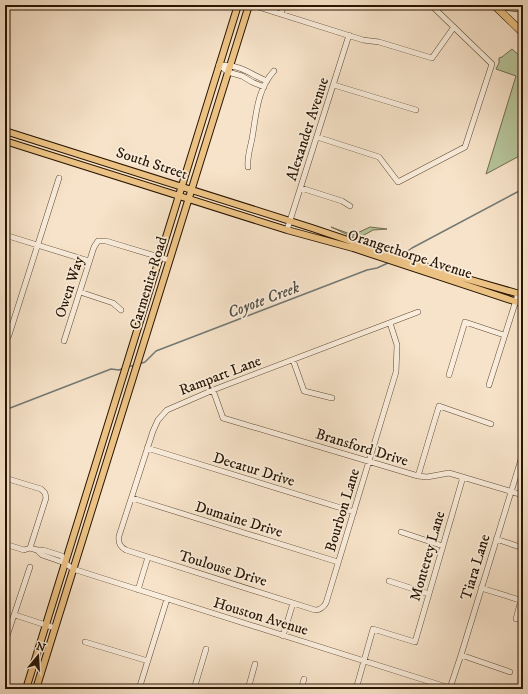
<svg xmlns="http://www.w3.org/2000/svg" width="528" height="694" viewBox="0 0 528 694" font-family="'IM FELL DW Pica',serif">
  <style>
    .green { fill: #b7c59b; stroke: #706d4e }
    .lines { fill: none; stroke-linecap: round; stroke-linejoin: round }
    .stream { stroke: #727975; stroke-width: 1.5 }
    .minor-casing { stroke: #5c4834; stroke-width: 6 }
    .major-casing { stroke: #281502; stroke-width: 8 }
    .highway-casing { stroke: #281502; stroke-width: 8 }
    .minor { stroke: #faeddc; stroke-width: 5 }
    .major { stroke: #ecc284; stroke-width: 6 }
    .highway { stroke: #ecc284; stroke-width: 7 }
    .labels { text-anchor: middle; stroke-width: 3.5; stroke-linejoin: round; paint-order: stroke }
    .street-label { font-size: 15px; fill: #281502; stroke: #faeddc }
    .water-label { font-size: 16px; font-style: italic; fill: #534f45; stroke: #faeddc }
  </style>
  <rect width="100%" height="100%" fill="#f7e3c9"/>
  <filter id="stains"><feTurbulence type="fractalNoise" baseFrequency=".005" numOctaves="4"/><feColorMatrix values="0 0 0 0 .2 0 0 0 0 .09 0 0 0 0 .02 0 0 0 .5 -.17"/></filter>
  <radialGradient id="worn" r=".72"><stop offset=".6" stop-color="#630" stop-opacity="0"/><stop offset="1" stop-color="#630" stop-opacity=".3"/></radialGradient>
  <path class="green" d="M512,49L523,59V154L486,174L516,76L496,69L499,63V58L502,57Z
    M331,227L353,235L370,227L387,229L373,230L357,239Z"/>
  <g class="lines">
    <path class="stream" d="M402,255L412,248L523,189
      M139,364L145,362L156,351L367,270L377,268L388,263
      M127,367L135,365
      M5,410L111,369L119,370L124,368"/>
    <g class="minor-casing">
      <path id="minor" d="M252,5L363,40L379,42L432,58L454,27
        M281,14L284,5
        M219,65C241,65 248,73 267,81
        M219,65L228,72L242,76L252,82L264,87
        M334,85L416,110
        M317,137L379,157L398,182L465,147L492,64L431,5
        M248,167C247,157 250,149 252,139C256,116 257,89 274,71
        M5,169L7,162
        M301,188L342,201L350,206
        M287,230L349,35
        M5,235L89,261
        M80,292L113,303L121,310
        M390,323L397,345L396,372L326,603C323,608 320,610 315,610L126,550C120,547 118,543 119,536L153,431L158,420L167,410L213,390L418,312
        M64,341L94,247L98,241H106L169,260
        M5,343L9,335L59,178
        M293,360L304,391L332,398
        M449,375L465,322L504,335
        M489,385L518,294
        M213,390L223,418L418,476L427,477L449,473L523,495
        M147,448L354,512
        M418,476L439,406L491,424
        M5,478L41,489L45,493L46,498L30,548
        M132,498L338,562
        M401,532L443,546
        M496,539L523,548
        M5,544L24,550L30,548L37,550H43L62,556L65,563
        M37,550L42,555L65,563L73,569L453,689
        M389,581L429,594
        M481,588L523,601
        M138,590L148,557
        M15,615L55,628
        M516,619L521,600
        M283,636L293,603
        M5,642L30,567
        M85,642L148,661
        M461,655L510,672
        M450,688L461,655L523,453
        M139,689L167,599
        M194,689L206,649
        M248,689L255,664
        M301,689L304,679
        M356,689L373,629L415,642L463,477"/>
    </g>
    <g class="major-casing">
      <path id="major" d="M5,131L312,228L443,272L523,295
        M5,141L287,230L353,248L523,304
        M26,689L238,5
        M36,689L249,5"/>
    </g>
    <g class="highway-casing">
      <path id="highway" d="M494,5L523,33
        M507,5L508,7L519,8"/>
    </g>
    <use href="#minor" class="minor"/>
    <use href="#major" class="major"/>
    <use href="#highway" class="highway"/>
  </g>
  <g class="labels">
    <g class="street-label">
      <text transform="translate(307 129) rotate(-72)" y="5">Alexander Avenue</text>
      <text transform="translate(152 163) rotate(18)" y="5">South Street</text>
      <text transform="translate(410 254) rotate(18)" y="5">Orangethorpe Avenue</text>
      <text transform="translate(148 283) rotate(-73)" y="5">Carmenita Road</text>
      <text transform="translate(69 287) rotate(-72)" y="5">Owen Way</text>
      <text transform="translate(220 375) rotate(-21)" y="5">Rampart Lane</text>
      <text transform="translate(362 447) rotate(17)" y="5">Bransford Drive</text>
      <text transform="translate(254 469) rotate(17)" y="5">Decatur Drive</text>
      <text transform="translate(342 510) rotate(-73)" y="5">Bourbon Lane</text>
      <text transform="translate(239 519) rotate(17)" y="5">Dumaine Drive</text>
      <text transform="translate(427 556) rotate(-74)" y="5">Monterey Lane</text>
      <text transform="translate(475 567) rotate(-73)" y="5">Tiara Lane</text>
      <text transform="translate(223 568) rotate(17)" y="5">Toulouse Drive</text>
      <text transform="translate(261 616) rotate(17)" y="5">Houston Avenue</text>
    </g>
    <g class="water-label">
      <text transform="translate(263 299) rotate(-21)" y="6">Coyote Creek</text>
    </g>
  </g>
  <rect width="528" height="694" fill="none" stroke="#f7e3c9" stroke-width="20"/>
  <rect x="6" y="6" width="516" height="682" fill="none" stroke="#281502" stroke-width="2"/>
  <rect x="10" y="10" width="508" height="674" fill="none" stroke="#281502"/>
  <g transform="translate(38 656) rotate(18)" stroke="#faeddc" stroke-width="3" paint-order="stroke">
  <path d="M0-3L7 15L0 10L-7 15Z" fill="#281502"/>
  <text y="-6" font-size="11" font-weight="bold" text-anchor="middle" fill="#281502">N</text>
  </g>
  <rect width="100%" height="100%" filter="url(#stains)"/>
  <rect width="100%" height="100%" fill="url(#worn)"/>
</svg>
